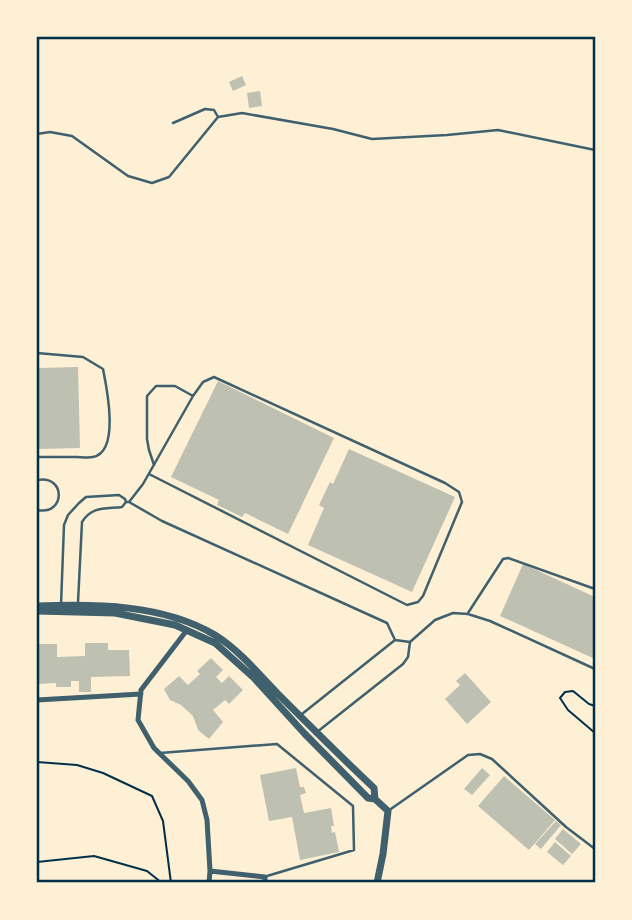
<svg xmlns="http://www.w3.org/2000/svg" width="632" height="920" viewBox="0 0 632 920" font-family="Overpass,sans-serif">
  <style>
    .building { fill: #bec0b2 }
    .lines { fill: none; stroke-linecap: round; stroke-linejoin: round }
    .path { stroke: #003049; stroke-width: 2 }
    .service { stroke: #3f606c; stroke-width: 2.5 }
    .minor { stroke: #3f606c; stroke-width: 5 }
    .tertiary { stroke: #3f606c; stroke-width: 7 }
    .neatline { fill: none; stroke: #003049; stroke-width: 2.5 }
  </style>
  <rect width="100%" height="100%" fill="#fdf0d5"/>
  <path class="building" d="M242,76L246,85L233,91L229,82Z
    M260,91L262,106L249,108L247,93Z
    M78,367L80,448L37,449V368Z
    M218,381L334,438L288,534L245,513L242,517L217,505L219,500L171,477Z
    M349,449L455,497L412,592L308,545L324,508L319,505L330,482L333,484Z
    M523,564L595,597V659L500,616Z
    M85,643H108V650H129L130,676L91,677V692H79V681H71V687H56V683L37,684V644H57V657L85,656Z
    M211,658L223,670L216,677L222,683L229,676L243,690L229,704L225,700L213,710L223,722L209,739L198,730L193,716L181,705L170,700L164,689L179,676L188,685L200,674L197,671Z
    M465,673L491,702L467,724L445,699L460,685L456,681Z
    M296,768L300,787H304L306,793L300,795L304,813L331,808L334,826H331L332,833L335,832L339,852L300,860L292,817L269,821L260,775Z
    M482,768L490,775L472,795L464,789Z
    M504,776L555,820L529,850L478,806Z
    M556,821L561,825L541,849L535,844Z
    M563,829L581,844L572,854L555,839Z
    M555,842L571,856L563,865L547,852Z"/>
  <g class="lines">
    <path class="path" d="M595,706L589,704L573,691L565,692L560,698L568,710L595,733
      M37,762L77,765L103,773L152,796L163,821L171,883
      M37,862L94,856L147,871L162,883"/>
    <path class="service" d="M173,123L205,109L214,110L218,117
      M37,134L50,132L72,136L128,176L152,183L169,177L218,117L242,113L333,129L372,139L447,135L498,130L595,150
      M37,353L83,357L103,369C107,389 120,452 93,457C88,458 81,457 76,457C63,457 50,457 37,457
      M154,465L149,450L147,439V396L156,386H175L193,396
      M37,480C66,474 66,516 37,510
      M129,502L143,484L193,396L203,382L214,377L445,483L459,492L462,502L423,596L418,602L407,605L149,474
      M78,602L82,522C92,506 105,509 122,507L126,502
      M61,605L64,525L68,515L79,503L86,497L119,495L125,499L126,502H129L162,521L387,623L395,640
      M468,613L503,559L508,558L595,589
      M302,714L395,640L410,642
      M317,732L403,664L408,657L410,642L435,620L453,613L468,614L490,621L595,669
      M160,753L277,744L353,806L354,850L267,876
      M388,811L468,755L480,754L492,759L566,827L595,849"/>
    <path class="minor" d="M187,630L141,690L138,720L154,748L188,781L202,800L207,820L210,871L209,883
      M37,700L141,694
      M210,871L265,877V883"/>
    <path class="tertiary" d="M37,606C96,604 163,604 215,635C239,650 259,674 278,694C310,726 341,757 374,788L375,799L388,811L383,854L377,883
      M37,611L115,613L175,625L215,643L254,678L304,733L368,798L375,799"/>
  </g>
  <rect width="632" height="920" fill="none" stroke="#fdf0d5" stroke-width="77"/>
  <rect x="38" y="38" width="556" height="843" class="neatline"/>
</svg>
